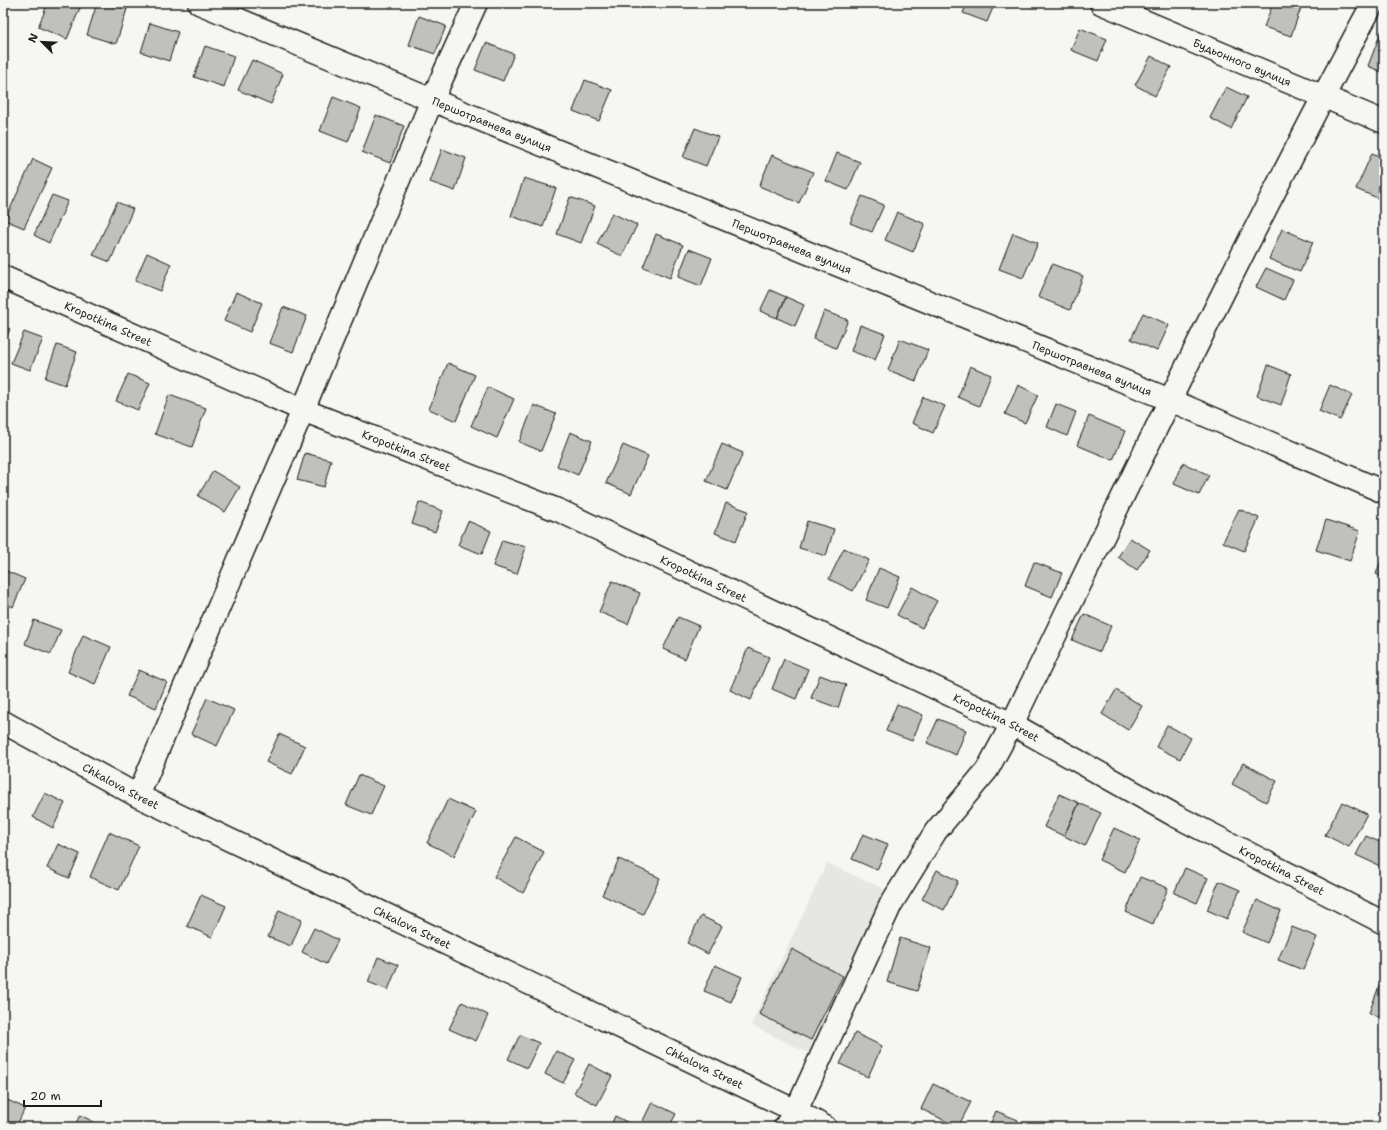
<svg xmlns="http://www.w3.org/2000/svg" width="1387" height="1130" viewBox="0 0 1387 1130" font-family="'Shantell Sans',sans-serif">
  <style>
    .built { fill: #e6e6e2 }
    .building { fill: #c0c0bd; stroke: #1c1c1c }
    .lines { fill: none; stroke-linecap: round; stroke-linejoin: round }
    .minor-casing { stroke: #1c1c1c; stroke-width: 25 }
    .primary-casing { stroke: #1c1c1c; stroke-width: 25 }
    .minor { stroke: #f6f6f2; stroke-width: 22 }
    .primary { stroke: #f6f6f2; stroke-width: 22 }
    .labels { text-anchor: middle; stroke-width: 3; stroke-linejoin: round; paint-order: stroke }
    .street-label { font-size: 11px; fill: #1c1c1c; stroke: #f6f6f2 }
  </style>
  <rect width="100%" height="100%" fill="#f6f6f2"/>
  <filter id="ink" filterUnits="userSpaceOnUse"><feTurbulence type="fractalNoise" baseFrequency=".025" numOctaves="2"/><feDisplacementMap in="SourceGraphic" scale="8" xChannelSelector="R" yChannelSelector="G"/><feConvolveMatrix kernelMatrix="1 2 1 2 8 2 1 2 1" color-interpolation-filters="sRGB"/></filter>
  <g filter="url(#ink)">
    <path class="built" d="M827,863L884,889L876,911L810,1054L751,1025Z"/>
    <path class="building" d="M48,3H82L67,39L38,27Z
      M97,3H106L127,9L116,44L87,35Z
      M967,3H995L987,22L963,13Z
      M1273,3H1297L1302,5L1291,36L1264,27Z
      M419,16L446,26L435,54L409,45Z
      M150,23L178,32L169,61L141,52Z
      M1384,24V73L1368,66Z
      M1080,28L1107,39L1098,61L1071,50Z
      M486,43L514,54L503,81L475,70Z
      M205,46L234,56L224,87L194,77Z
      M1151,56L1171,67L1155,96L1135,85Z
      M252,60L283,74L271,104L238,90Z
      M585,80L612,90L599,121L573,111Z
      M1226,87L1247,97L1231,129L1210,118Z
      M333,97L361,108L348,142L320,131Z
      M376,115L404,126L390,163L362,152Z
      M695,128L718,137L706,166L683,157Z
      M442,149L466,158L455,191L430,182Z
      M837,153L860,162L848,190L826,181Z
      M1372,153L1384,158V190L1380,199L1356,189Z
      M772,155L813,172L799,203L759,186Z
      M33,159L52,168L24,228L5,220Z
      M524,178L556,188L543,227L511,216Z
      M52,195L68,201L49,243L34,235Z
      M862,196L884,205L872,232L850,223Z
      M570,197L595,206L581,243L557,234Z
      M117,202L133,209L110,262L93,255Z
      M897,212L925,224L913,252L885,240Z
      M612,213L637,225L622,256L597,244Z
      M1282,229L1313,242L1300,272L1269,259Z
      M1013,233L1038,243L1023,278L999,269Z
      M656,234L683,245L670,278L643,267Z
      M689,249L712,258L701,286L678,277Z
      M147,253L171,264L160,291L135,281Z
      M1052,264L1083,276L1070,310L1038,297Z
      M1266,268L1293,280L1284,300L1256,287Z
      M770,290L786,297L777,318L760,311Z
      M236,292L262,303L250,332L224,321Z
      M786,297L804,305L795,326L777,318Z
      M283,307L307,316L293,352L269,343Z
      M824,311L848,320L836,348L813,339Z
      M1143,313L1169,325L1157,351L1131,339Z
      M860,325L885,334L875,360L851,351Z
      M3,326L10,329L3,345Z
      M24,332L43,339L30,370L11,363Z
      M900,339L928,350L916,381L888,370Z
      M57,345L77,352L65,385L45,378Z
      M448,363L475,375L456,421L429,409Z
      M1268,365L1291,374L1281,405L1257,396Z
      M970,366L991,375L979,406L958,397Z
      M128,374L150,383L138,410L116,401Z
      M1018,385L1038,395L1025,423L1005,414Z
      M1330,385L1352,395L1340,420L1319,411Z
      M488,387L514,399L497,438L471,426Z
      M169,395L206,408L192,447L155,434Z
      M923,397L945,406L933,433L912,423Z
      M1056,404L1076,412L1067,436L1047,427Z
      M534,405L556,414L541,451L519,442Z
      M1089,416L1125,431L1113,460L1077,445Z
      M570,432L592,441L578,475L557,466Z
      M722,444L743,453L727,490L706,481Z
      M623,445L648,456L631,494L606,483Z
      M305,453L331,460L324,487L297,480Z
      M1183,463L1209,475L1199,495L1174,484Z
      M213,471L240,487L225,512L198,496Z
      M419,502L443,511L435,532L412,524Z
      M726,503L748,511L736,541L715,533Z
      M1239,509L1259,518L1244,551L1223,542Z
      M1326,520L1360,531L1350,561L1316,550Z
      M468,521L491,531L482,554L458,545Z
      M807,521L834,529L826,556L799,548Z
      M1130,538L1150,550L1137,570L1118,557Z
      M502,540L526,547L517,574L493,566Z
      M844,548L869,560L853,591L829,579Z
      M1384,553V578L1376,574Z
      M1034,562L1062,573L1052,597L1025,586Z
      M879,568L900,577L887,608L866,600Z
      M4,570L25,579L13,607L3,602V572Z
      M612,581L640,593L628,624L599,612Z
      M912,587L937,601L922,628L897,615Z
      M1084,614L1111,626L1100,652L1072,640Z
      M678,617L699,626L685,659L663,649Z
      M34,620L61,630L51,654L25,644Z
      M83,635L111,647L95,684L68,672Z
      M748,648L769,657L751,700L730,690Z
      M784,659L808,669L796,699L772,689Z
      M139,670L167,682L156,708L127,696Z
      M820,675L846,685L838,708L811,698Z
      M1116,690L1142,706L1128,730L1102,714Z
      M207,698L234,710L217,746L191,734Z
      M897,704L923,715L912,741L886,731Z
      M938,719L966,730L956,755L927,743Z
      M1167,725L1191,738L1180,759L1156,747Z
      M279,734L305,746L292,774L266,762Z
      M1243,763L1277,781L1266,802L1232,784Z
      M359,775L384,786L371,815L346,805Z
      M45,793L65,803L53,828L33,817Z
      M1059,794L1079,803L1064,836L1044,827Z
      M448,799L476,812L454,856L427,843Z
      M1342,802L1367,814L1349,847L1325,835Z
      M1079,803L1101,813L1085,846L1064,836Z
      M1114,828L1140,840L1125,872L1099,860Z
      M109,832L139,846L119,890L90,877Z
      M863,834L888,844L877,870L852,859Z
      M1366,836L1384,844V859L1380,866L1356,855Z
      M516,837L544,852L523,893L494,877Z
      M58,844L80,854L69,878L47,868Z
      M619,859L660,878L643,914L602,895Z
      M1185,868L1208,878L1197,903L1174,893Z
      M937,870L958,881L944,910L922,899Z
      M1140,877L1168,888L1153,924L1126,912Z
      M1219,881L1240,890L1227,919L1207,910Z
      M201,895L226,906L212,937L187,926Z
      M1257,900L1281,911L1267,943L1242,932Z
      M279,910L302,920L291,946L268,937Z
      M701,916L722,926L708,954L687,943Z
      M1292,927L1317,937L1303,970L1278,960Z
      M314,928L338,940L326,964L302,952Z
      M900,938L931,948L917,991L887,982Z
      M792,949L843,976L811,1040L759,1014Z
      M378,957L398,965L388,990L368,982Z
      M715,965L742,977L731,1002L704,991Z
      M1379,986L1384,988V1019L1369,1013Z
      M462,1002L488,1015L476,1041L449,1029Z
      M855,1033L882,1046L868,1077L840,1064Z
      M520,1035L539,1043L527,1068L508,1059Z
      M556,1051L575,1060L563,1083L545,1074Z
      M589,1064L612,1076L597,1105L574,1093Z
      M933,1084L971,1102L958,1127L921,1109Z
      M3,1098L25,1108L16,1127H3Z
      M652,1102L676,1114L669,1127H640Z
      M996,1111L1018,1120L1015,1127H989Z
      M80,1115L104,1127H74Z
      M615,1116L635,1126L634,1127H610Z"/>
    <g class="lines">
      <g class="minor-casing">
        <g id="minor">
          <path id="s1" d="M199,3L432,100L1170,400L1384,492"/>
          <path id="s2" d="M1101,3L1384,122"/>
          <path id="s3" d="M3,277L303,410L560,511L1012,724L1176,816L1384,923"/>
          <path d="M138,796L303,410L432,100L476,3"/>
          <path d="M785,1127L796,1111L891,904L936,831L987,770L1012,724C1130,482 1246,239 1373,3"/>
        </g>
      </g>
      <g class="primary-casing">
        <g id="primary">
          <path id="s4" d="M3,722L138,796L796,1111L825,1127"/>
        </g>
      </g>
      <use href="#minor" class="minor"/>
      <use href="#primary" class="primary"/>
    </g>
  </g>
  <g class="labels">
    <g class="street-label">
      <text dy="4" stroke="none"><textPath href="#s2" startOffset="153">Будьонного вулиця</textPath></text>
      <text dy="4" stroke="none"><textPath href="#s1" startOffset="317">Першотравнева вулиця</textPath></text>
      <text dy="4" stroke="none"><textPath href="#s1" startOffset="641">Першотравнева вулиця</textPath></text>
      <text dy="4" stroke="none"><textPath href="#s3" startOffset="115">Kropotkina Street</textPath></text>
      <text dy="4" stroke="none"><textPath href="#s1" startOffset="965">Першотравнева вулиця</textPath></text>
      <text dy="4" stroke="none"><textPath href="#s3" startOffset="439">Kropotkina Street</textPath></text>
      <text dy="4" stroke="none"><textPath href="#s3" startOffset="763">Kropotkina Street</textPath></text>
      <text dy="4" stroke="none"><textPath href="#s3" startOffset="1087">Kropotkina Street</textPath></text>
      <text dy="4" stroke="none"><textPath href="#s4" startOffset="134">Chkalova Street</textPath></text>
      <text dy="4" stroke="none"><textPath href="#s3" startOffset="1411">Kropotkina Street</textPath></text>
      <text dy="4" stroke="none"><textPath href="#s4" startOffset="458">Chkalova Street</textPath></text>
      <text dy="4" stroke="none"><textPath href="#s4" startOffset="782">Chkalova Street</textPath></text>
    </g>
  </g>
  <rect width="1387" height="1130" fill="none" stroke="#f6f6f2" stroke-width="16"/>
  <rect x="8" y="8" width="1371" height="1114" fill="none" stroke="#1c1c1c" stroke-width="1.5" filter="url(#ink)"/>
  <g transform="translate(42 42) rotate(294)" stroke="#f6f6f2" stroke-width="3" paint-order="stroke">
  <path d="M0-3L7 15L0 10L-7 15Z" fill="#1c1c1c"/>
  <text y="-6" font-size="11" font-weight="bold" text-anchor="middle" fill="#1c1c1c">N</text>
  </g>
  <path d="M24 1100v6h77v-6" fill="none" stroke="#1c1c1c" stroke-width="2"/>
  <text x="30" y="1100" font-size="12" fill="#1c1c1c" stroke="#f6f6f2" stroke-width="3" paint-order="stroke">20 m</text>
</svg>
